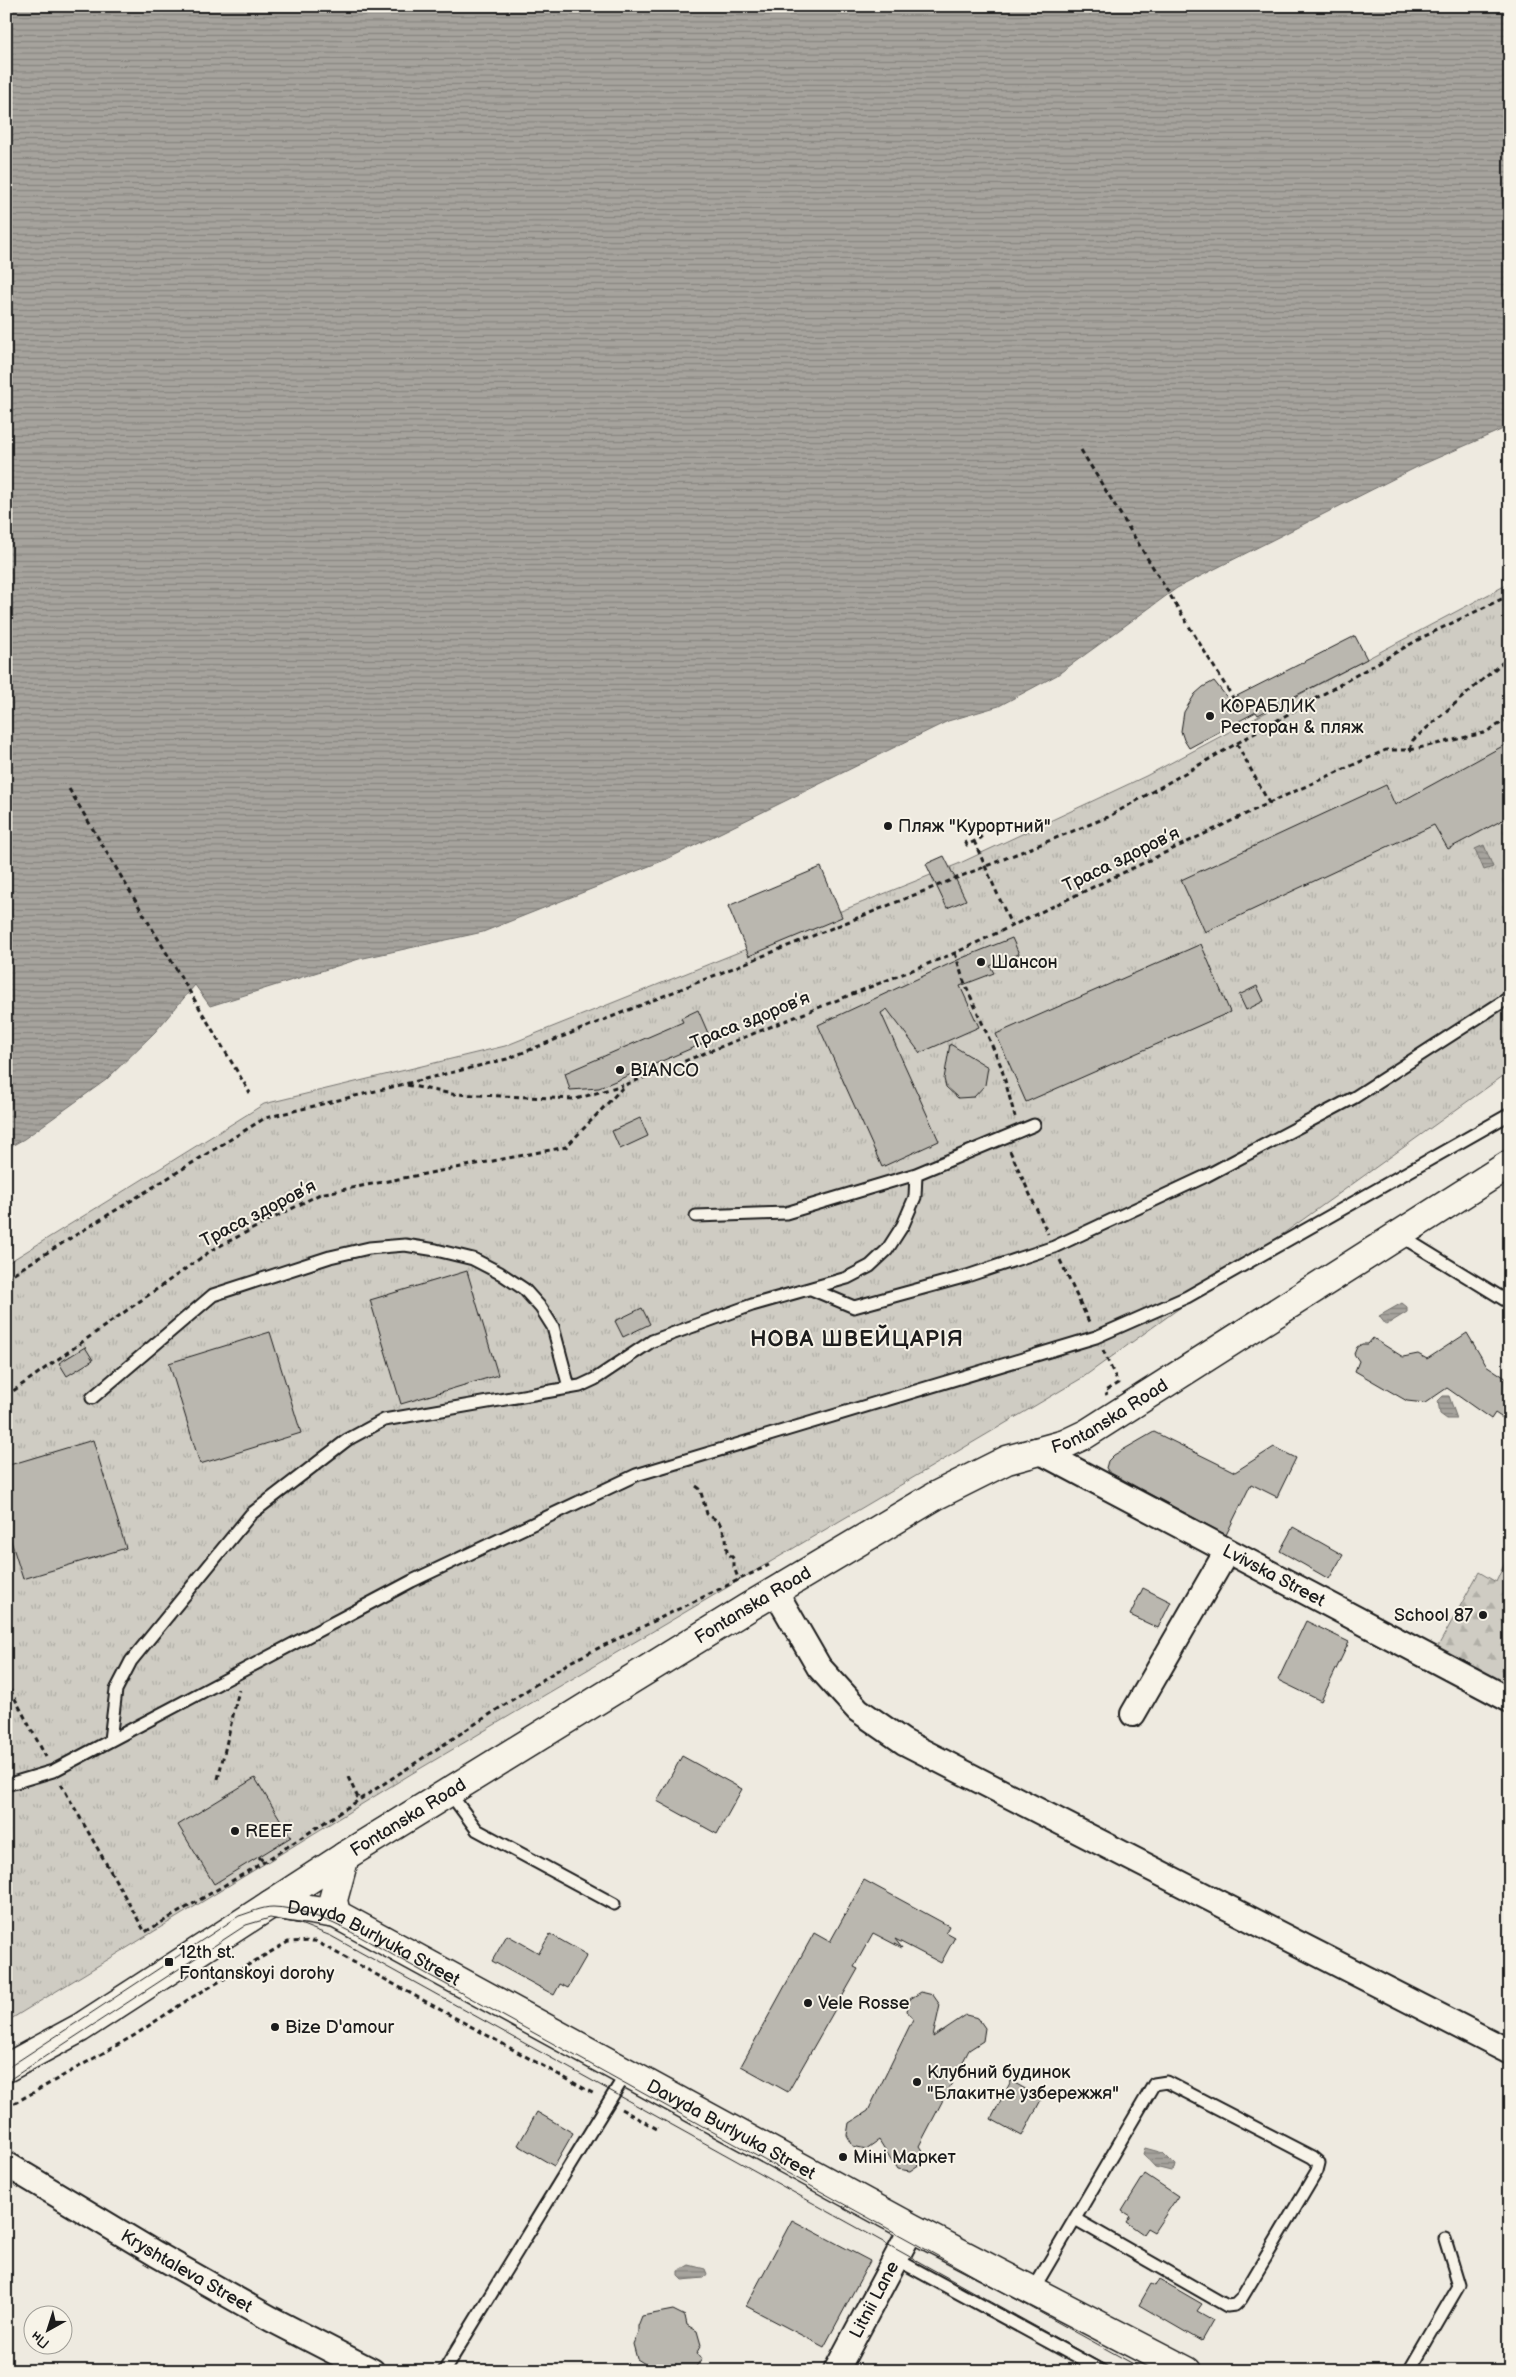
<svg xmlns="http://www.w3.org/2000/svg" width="1516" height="2377" viewBox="0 0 1516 2377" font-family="'Balsamiq Sans',sans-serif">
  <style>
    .grass { fill: url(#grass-tufts); stroke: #767470 }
    .forest { fill: url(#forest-firs); stroke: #767470 }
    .water { fill: url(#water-rules); stroke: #6f6d69 }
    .building { fill: #bab7af; stroke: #1c1c1c }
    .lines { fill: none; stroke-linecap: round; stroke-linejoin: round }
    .lane-casing { stroke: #1c1c1c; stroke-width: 15 }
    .street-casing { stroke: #1c1c1c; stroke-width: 28 }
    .secondary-casing { stroke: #1c1c1c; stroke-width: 31 }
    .path { stroke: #1c1c1c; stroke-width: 3; stroke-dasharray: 5 4; stroke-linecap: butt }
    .lane { stroke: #f7f3e8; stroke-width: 11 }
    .street { stroke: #f7f3e8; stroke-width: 24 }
    .secondary { stroke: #f7f3e8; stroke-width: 28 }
    .tram { stroke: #1c1c1c; stroke-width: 1 }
    .poi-dot { fill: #1c1c1c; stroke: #f7f3e8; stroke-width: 2 }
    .labels { text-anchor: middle; stroke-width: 4; stroke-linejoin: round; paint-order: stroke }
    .poi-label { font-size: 18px; fill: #1c1c1c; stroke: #f7f3e8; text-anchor: start }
    .street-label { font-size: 18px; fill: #1c1c1c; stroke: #f7f3e8 }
    .district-label { font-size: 22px; font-weight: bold; letter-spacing: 1px; fill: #1c1c1c; stroke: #f7f3e8 }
  </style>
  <defs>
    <pattern id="grass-tufts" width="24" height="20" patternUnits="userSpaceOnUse" patternTransform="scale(1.25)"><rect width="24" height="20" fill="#cfccc3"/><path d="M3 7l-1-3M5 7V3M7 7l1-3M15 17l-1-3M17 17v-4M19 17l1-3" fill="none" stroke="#b1afa7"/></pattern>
    <pattern id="forest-firs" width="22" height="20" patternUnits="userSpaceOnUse" patternTransform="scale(1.25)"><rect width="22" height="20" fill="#cfccc3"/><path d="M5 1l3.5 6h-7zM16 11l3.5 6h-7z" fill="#b1afa7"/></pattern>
    <pattern id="water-rules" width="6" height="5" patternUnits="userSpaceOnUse" patternTransform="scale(1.25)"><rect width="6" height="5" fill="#a6a39d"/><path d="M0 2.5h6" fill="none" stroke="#86847f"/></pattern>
  </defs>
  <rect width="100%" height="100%" fill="#eeeae0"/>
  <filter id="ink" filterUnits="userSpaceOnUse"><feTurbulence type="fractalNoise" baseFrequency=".02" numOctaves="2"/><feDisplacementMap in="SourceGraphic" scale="10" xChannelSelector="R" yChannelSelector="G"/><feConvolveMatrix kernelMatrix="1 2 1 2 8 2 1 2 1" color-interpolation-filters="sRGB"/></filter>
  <g filter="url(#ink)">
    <path class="grass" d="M1510,583V1071L1082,1378L411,1774L6,2022V1264L264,1104L505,1046L958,864L1146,776Z"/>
    <path class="forest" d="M1510,1552V1687L1437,1648L1479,1572L1496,1582Z"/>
    <path class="water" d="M6,6H1510V426L1419,466L1177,588L1057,675L999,706L948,721L667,859L483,932L359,959L210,1006L195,985L155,1032L106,1080L24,1139L6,1149Z
      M1484,845L1493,867L1484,870L1475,849Z
      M1402,1303L1407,1307V1312L1386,1325L1379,1316Z
      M1443,1396H1449L1457,1419H1447L1440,1414L1438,1401Z
      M1145,2148L1163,2153L1175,2165L1174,2169L1171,2171L1155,2167L1143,2154Z
      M689,2265L705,2269L707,2274L704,2278L682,2280L678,2276V2271Z"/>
    <path class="building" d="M1355,636L1367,659L1258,715L1256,712L1189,748L1184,740L1181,731L1184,712L1195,694L1203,687L1214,681L1229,700Z
      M1510,742V816L1448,849L1434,825L1205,932L1181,880L1386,785L1395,805Z
      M944,856L966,900L947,908L926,864Z
      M821,867L842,917L749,956L728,906Z
      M1012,938L1019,954L990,966L994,973L960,986L979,1027L920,1053L887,1009L881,1013L939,1141L882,1167L818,1025L962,958Z
      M1201,944L1230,1012L1026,1102L996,1034Z
      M1257,986L1264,1001L1246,1010L1239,995Z
      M698,1010L711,1040L599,1088L570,1090L565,1073L683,1022L681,1018Z
      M950,1044L988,1067L985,1085L974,1097L958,1098L946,1087L944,1079Z
      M640,1118L648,1136L620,1149L612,1131Z
      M467,1271L498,1375L401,1404L370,1300Z
      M642,1308L650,1324L623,1337L615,1321Z
      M270,1332L301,1433L200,1464L169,1363Z
      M1467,1333L1486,1365L1510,1381V1423L1495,1413L1491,1419L1447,1388L1425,1403L1407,1401L1355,1371L1359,1361L1354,1354L1357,1347L1362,1344H1368L1373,1338L1403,1357L1418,1354L1427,1359Z
      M85,1347L93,1360L67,1376L59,1363Z
      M1154,1432L1235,1472L1274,1447L1296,1458L1277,1497L1251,1484L1226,1535L1109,1472L1106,1468L1108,1461L1114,1455Z
      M93,1440L126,1548L23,1579L6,1525V1466Z
      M1293,1527L1343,1555L1329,1579L1280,1551Z
      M1143,1588L1171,1602L1158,1628L1130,1615Z
      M1306,1621L1349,1642L1321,1701L1278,1680Z
      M682,1756L742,1789L717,1834L657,1801Z
      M255,1778L291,1837L214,1884L178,1825Z
      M864,1880L949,1926L946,1932L955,1937L941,1963L895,1939L902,1948L873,1933L854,1967L858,1969L788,2092L741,2066L814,1933L830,1942Z
      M550,1934L587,1955L568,1988L560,1984L554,1995L492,1961L507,1935L539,1953Z
      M921,1992L933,1995L940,2005L933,2037L966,2015L978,2018L985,2028L983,2041L969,2050L919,2146L923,2152L920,2164L910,2171L897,2169L879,2140L866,2149L853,2146L847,2135L849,2123L868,2111L913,2019L907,2011L910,1999Z
      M1011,2081L1042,2098L1022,2136L991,2119Z
      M537,2112L573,2133L554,2166L518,2145Z
      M1145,2174L1178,2196L1154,2232L1147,2228L1143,2234L1126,2222L1130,2216L1122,2211Z
      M792,2220L870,2261L824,2347L746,2306Z
      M1159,2279L1202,2304L1197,2311L1213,2320L1201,2341L1139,2305L1151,2284L1155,2286Z
      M673,2310L685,2316L687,2325L697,2331L701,2345L696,2354L702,2358L693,2371H652L650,2367L637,2359L633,2344L638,2332V2326L642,2316Z"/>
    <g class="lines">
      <g class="lane-casing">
        <path id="lane" d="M696,1216L786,1213L916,1174
          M1399,1235L1510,1303
          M811,1289L854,1307L967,1276L1054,1247L1206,1176L1355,1097L1510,997
          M92,1398L213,1295L330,1257L369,1248L405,1245L436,1250L473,1259L500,1273L524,1289L541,1308L553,1327L569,1387
          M110,1740L116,1690L131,1661L251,1514L347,1440L384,1420L580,1386L595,1379L652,1341L752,1305L847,1278L870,1266L887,1250L903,1225L915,1197L916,1174L1034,1125
          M6,1785L53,1771L412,1581L636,1475L1096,1337L1187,1297L1510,1114
          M449,1792L477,1830L614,1904
          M896,2259L1102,2371
          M1033,2290L1154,2084L1167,2082L1312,2157L1319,2163L1317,2171L1241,2299L1235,2305L1227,2306L1075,2219
          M444,2371L627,2072
          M1409,2371L1459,2285L1445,2239"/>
      </g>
      <g class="street-casing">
        <g id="street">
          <path id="s1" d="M1037,1450L1510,1700"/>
          <path d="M775,1591L819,1667L858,1710L904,1742L1510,2052"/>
          <path d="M1133,1714L1227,1551"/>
          <path id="s2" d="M6,2164L156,2254L271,2319L372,2371"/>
          <path id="s3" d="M836,2371L912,2228"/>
        </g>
      </g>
      <g class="secondary-casing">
        <g id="secondary">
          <path id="s4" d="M271,1904L336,1914L912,2228L1187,2371"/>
          <path d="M336,1914L333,1900L345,1856"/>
          <path id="s5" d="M6,2068L80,2028L345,1856L747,1608L935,1496L1007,1460L1065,1444L1086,1434L1510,1164"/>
        </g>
      </g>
      <path class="path" d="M1081,450L1238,706
        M1237,744L1269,803
        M1410,750L1413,740L1510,656
        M69,789L250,1093
        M965,841L967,845L981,838L980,836
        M974,841L1012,927
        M955,953L963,979L1001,1066L1015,1117
        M407,1085L452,1094L576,1099L623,1085
        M1010,1151L1048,1234
        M1060,1260L1090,1324
        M6,1278L265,1118L507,1059L1108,817L1423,637L1510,595
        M1103,1350L1118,1383L1105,1391L1107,1395
        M6,1396L212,1250L320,1194L566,1147L625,1085L955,953L1269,803L1386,750H1410L1484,733L1510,718
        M696,1486L700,1489L707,1514L719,1522L726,1537L727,1552L734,1559V1567L739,1581
        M6,1682L46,1757
        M348,1777L359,1800
        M218,1779L239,1690
        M61,1784L145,1932L264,1862L570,1662L769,1565
        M259,1857L264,1862
        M6,2108L135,2035L189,1999L288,1942L315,1941L596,2095
        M621,2109L659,2130"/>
      <use href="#lane" class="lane"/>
      <use href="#street" class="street"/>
      <use href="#secondary" class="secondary"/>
      <path class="tram" d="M6,2069L239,1916C249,1913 262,1907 273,1907C317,1908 370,1943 409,1964L1146,2371
        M6,2082L246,1925L270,1918L300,1924L331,1936L1116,2371"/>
    </g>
  </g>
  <g class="poi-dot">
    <circle cx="1210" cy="716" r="5"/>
    <circle cx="888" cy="826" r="5"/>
    <circle cx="981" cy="962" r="5"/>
    <circle cx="620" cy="1070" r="5"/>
    <circle cx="1483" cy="1615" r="5"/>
    <circle cx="235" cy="1831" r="5"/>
    <rect x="164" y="1957" width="10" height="10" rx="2.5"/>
    <circle cx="808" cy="2003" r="5"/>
    <circle cx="275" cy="2027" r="5"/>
    <circle cx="917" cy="2082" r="5"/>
    <circle cx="843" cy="2157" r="5"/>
  </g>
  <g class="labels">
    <g class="poi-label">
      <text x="1220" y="712">КОРАБЛИК<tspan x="1220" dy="21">Ресторан &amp; пляж</tspan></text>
      <text x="898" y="832">Пляж "Курортний"</text>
      <text x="991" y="968">Шансон</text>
      <text x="630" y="1076">BIANCO</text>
      <text x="1473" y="1621" text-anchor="end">School 87</text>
      <text x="245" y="1837">REEF</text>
      <text x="179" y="1958">12th st.<tspan x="179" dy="21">Fontanskoyi dorohy</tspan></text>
      <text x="818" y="2009">Vele Rosse</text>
      <text x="285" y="2033">Bize D'amour</text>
      <text x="927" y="2078">Клубний будинок<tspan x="927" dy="21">"Блакитне узбережжя"</tspan></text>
      <text x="853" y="2163">Міні Маркет</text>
    </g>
    <g class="street-label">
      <text transform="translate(1121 859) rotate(-26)" y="6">Траса здоров’я</text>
      <text transform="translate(750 1020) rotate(-22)" y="6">Траса здоров’я</text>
      <text transform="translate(258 1213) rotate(-27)" y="6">Траса здоров’я</text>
      <text dy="6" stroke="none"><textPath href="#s5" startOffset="1284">Fontanska Road</textPath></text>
      <text dy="6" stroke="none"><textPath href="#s1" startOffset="268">Lvivska Street</textPath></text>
      <text dy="6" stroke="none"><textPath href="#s5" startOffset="879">Fontanska Road</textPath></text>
      <text dy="6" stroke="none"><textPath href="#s5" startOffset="474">Fontanska Road</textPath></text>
      <text dy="6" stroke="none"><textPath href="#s4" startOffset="111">Davyda Burlyuka Street</textPath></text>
      <text dy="6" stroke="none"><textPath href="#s4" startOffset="516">Davyda Burlyuka Street</textPath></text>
      <text dy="6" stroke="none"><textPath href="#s2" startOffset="210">Kryshtaleva Street</textPath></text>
      <text dy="6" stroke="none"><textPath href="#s3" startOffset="81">Litnii Lane</textPath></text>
    </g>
    <g class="district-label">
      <text x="857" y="1346">НОВА ШВЕЙЦАРІЯ</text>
    </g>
  </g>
  <rect width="1516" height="2377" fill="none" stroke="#f7f3e8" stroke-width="25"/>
  <rect x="12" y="12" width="1491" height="2352" fill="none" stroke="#1c1c1c" stroke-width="2" filter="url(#ink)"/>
  <g transform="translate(48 2330) rotate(219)"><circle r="24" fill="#f7f3e8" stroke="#9f9d96"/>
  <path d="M0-4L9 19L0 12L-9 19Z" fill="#1c1c1c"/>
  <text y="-8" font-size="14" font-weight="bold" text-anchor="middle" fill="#1c1c1c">Пн</text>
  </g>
</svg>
